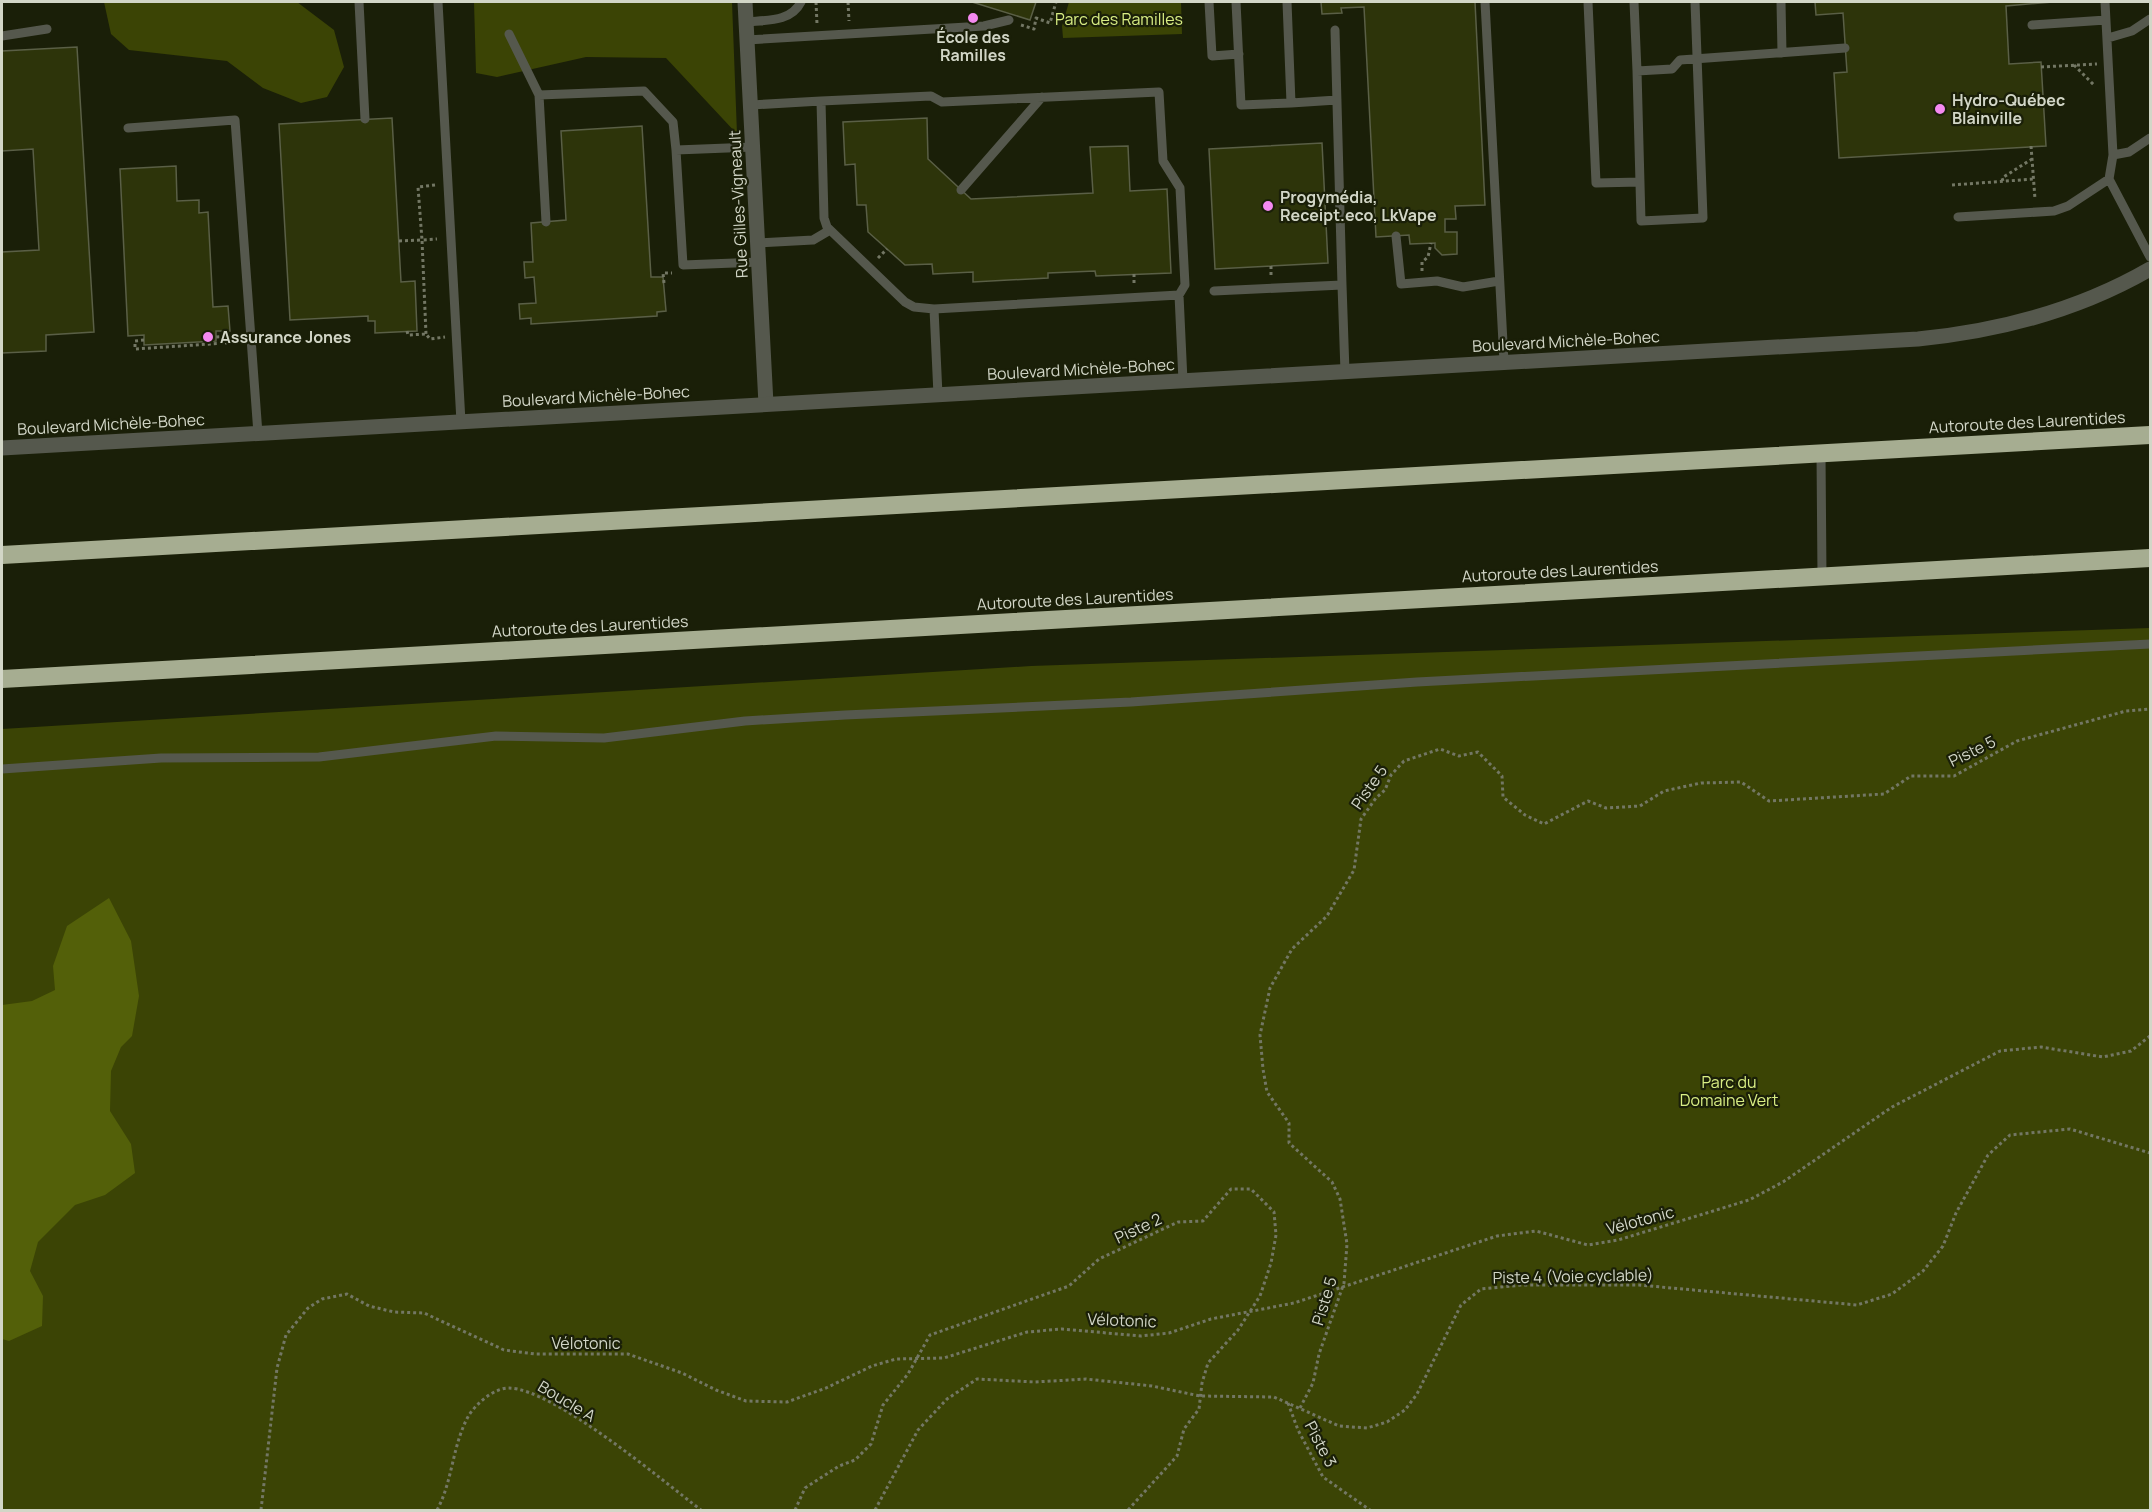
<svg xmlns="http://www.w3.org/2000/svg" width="2152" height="1512" font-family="Manrope,sans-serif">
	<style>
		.green { fill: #3b4405 }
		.water { fill: #536009 }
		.building { fill: #2d340a; stroke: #5a5f46; stroke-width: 1.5 }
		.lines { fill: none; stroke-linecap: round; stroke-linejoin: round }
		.path { stroke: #737764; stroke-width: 3; stroke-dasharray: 3 3; stroke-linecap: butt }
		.service { stroke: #55584d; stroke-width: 9 }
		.minor { stroke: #55584d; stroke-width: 15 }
		.tertiary { stroke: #55584d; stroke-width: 15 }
		.motorway { stroke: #a6ad91; stroke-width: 18 }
		.poi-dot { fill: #f489f0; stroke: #1a1f08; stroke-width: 2 }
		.labels { text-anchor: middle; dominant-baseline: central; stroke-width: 4.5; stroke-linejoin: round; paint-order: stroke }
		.park-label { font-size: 16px; fill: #d9ee84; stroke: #1a1f08 }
		.poi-label { font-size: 16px; font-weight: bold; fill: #d2d6c7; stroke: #1a1f08; text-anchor: start }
		.street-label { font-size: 16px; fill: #d2d6c7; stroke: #1a1f08 }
	</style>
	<rect width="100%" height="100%" fill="#1a1f08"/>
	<path class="green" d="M104,2H297L334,30L344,67L327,97L301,103L263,88L227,61L129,50L111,34Z
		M474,2H732L737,134L666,58L586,57L497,77L476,73Z
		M1069,2H1181L1182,34L1063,38L1062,26Z
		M2150,628V1510H2V729L1031,666Z"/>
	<path class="water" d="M109,898L131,941L139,996L132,1036L121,1047L111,1071L110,1111L131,1144L135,1173L105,1195L75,1205L38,1242L30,1271L43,1296L42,1326L9,1341L2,1339V1005L32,1001L55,990L53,966L67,926Z"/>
	<path class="building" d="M972,2H1036L1030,20Z
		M1321,2H1475L1485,205L1455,206L1456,219H1445V232H1457V254L1442,255L1435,248V243L1410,244L1409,235L1376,237L1364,7L1341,8L1342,13L1322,14Z
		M1815,2H2053L2006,6L2009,64L2041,62L2046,146L1839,158L1834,73L1847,72L1843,13L1816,15Z
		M77,47L94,332L46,335V351L2,353V252L39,250L33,149L2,151V51Z
		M392,118L401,282L415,281L417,331L375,333V321H368V316L290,320L279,124Z
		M927,118L928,159L971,199L1093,193L1090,147L1128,146L1130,191L1167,189L1171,273L1096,276L1095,271L1048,273V278L973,282V272L933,274L932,264L905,265L868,232L866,205H857L855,164L845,165L843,122Z
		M642,126L651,277H663L666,311L657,312V316L531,324V318L520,319L519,304L536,303L534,277L525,278L524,262H533L531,223L566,220L561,131Z
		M1322,143L1328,263L1215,269L1209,149Z
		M176,166L177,201L199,200V213L208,212L213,307L228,306L230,331H216V341L144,345V335L128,336L120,169Z"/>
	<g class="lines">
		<path class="path" d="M816,2L817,24
			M848,2L849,21
			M1021,25L1034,29L1036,18L1050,23L1056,2
			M2074,65L2095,86
			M2041,67L2097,64
			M2031,146L2035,199
			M2003,181L2002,178L2032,159
			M435,185L418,187L422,240L437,239
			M1952,185L2034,179
			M399,241L422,240L426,334
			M878,258L887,249
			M1271,266V276
			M1422,271V262L1428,257L1431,243
			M1134,274V285
			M664,283L663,273H672
			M407,331L408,335L426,334L430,339L445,337
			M144,340L135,341V349L225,343V336L216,337
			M225,343L239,342
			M1288,1403L1298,1430L1323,1477L1370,1510
			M1300,1408L1313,1383L1319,1354L1344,1283L1347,1244L1340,1199L1332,1182L1289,1143V1123L1267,1092L1263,1069L1260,1035L1270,988L1292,949L1327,916L1354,870L1361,819L1376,798L1385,790L1391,775L1404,761L1440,749L1459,756L1478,752L1502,776L1503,797L1525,815L1544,824L1588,801L1606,808L1640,806L1664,791L1701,783L1741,782L1769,801L1884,794L1911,776H1954L2017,741L2126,711L2150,709
			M261,1510L277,1368L286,1335L308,1308L322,1299L347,1294L369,1306L394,1312L424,1313L504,1350L535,1354H628L682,1373L716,1390L746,1401L787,1402L826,1388L872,1366L896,1359L944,1358L1027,1332L1062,1329L1141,1336L1169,1333L1211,1319L1294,1303L1497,1236L1536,1231L1588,1245L1618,1240L1749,1200L1783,1182L1892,1107L2000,1051L2041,1047L2103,1057L2131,1051L2150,1036
			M437,1510C453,1481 452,1445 469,1415C477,1403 494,1388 509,1388C554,1389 663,1481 701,1510
			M795,1510L805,1488L839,1466L855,1460L871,1444L883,1405L908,1374L930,1335L1069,1286L1099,1259L1178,1222L1203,1221L1231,1189H1251L1274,1212L1276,1235L1271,1263L1260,1296L1238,1330L1208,1363L1202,1383L1199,1409L1184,1429L1177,1456L1128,1510
			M875,1510L918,1430L947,1399L977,1379L1035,1382L1086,1379L1152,1386L1200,1396L1274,1397L1339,1426L1367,1428L1387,1422L1405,1410L1417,1394L1461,1305L1481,1289L1522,1285H1639L1857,1305L1892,1294L1923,1271L1943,1246L1956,1213L1988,1155L2010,1135L2070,1129L2150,1153"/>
		<path class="service" d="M359,2L365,119
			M438,2L461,422
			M1209,2L1212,56L1239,54
			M1236,2L1241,105L1291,103
			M1287,2L1291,103L1337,100
			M1485,2L1504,362
			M1588,2L1596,183L1640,182
			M1634,2L1637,71L1672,69L1680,60L1845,48
			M1781,2L1782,53
			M746,22C767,20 791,22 801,2
			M2032,25L2106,20
			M1335,30L1342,285
			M509,34L539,95
			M2,36L47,29
			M2108,38L2132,31L2150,19
			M747,40L984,26L1009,20
			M1637,71L1641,221L1703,218L1695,2
			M821,101L931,96L942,102L1159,92L1163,161L1180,188L1185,285L1179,295
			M751,105L821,101L824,218L827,227L905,302L914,307L934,309
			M128,128L235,120L258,434
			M753,147L676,150L683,265L760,262
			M2113,155L2129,152L2150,138
			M2109,179L2150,257
			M961,190L1042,97
			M1958,217L2054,211L2068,206L2109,179L2113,155L2105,2
			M546,222L539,95L644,91L673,122L676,150
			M1396,236L1401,284L1437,281L1463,287L1499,281
			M759,243L813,240L830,230
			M1214,291L1342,285L1345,372
			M938,395L934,309L1179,295L1183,381
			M1821,454L1822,576
			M2,769L161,758L319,757L496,736L604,738L745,721L845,715L1131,702L1417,682L2150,644"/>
		<path class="minor" d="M745,2L766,404"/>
		<path class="tertiary" d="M2,448L1918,339C2000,331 2079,310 2150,269"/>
		<path class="motorway" d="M2,555L2150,435
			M2,679L2150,558"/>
	</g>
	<g class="poi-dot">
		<circle cx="973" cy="18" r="6"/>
		<circle cx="1940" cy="109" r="6"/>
		<circle cx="1268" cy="206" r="6"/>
		<circle cx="208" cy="337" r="6"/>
	</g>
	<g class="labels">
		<g class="park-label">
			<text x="1119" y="19">Parc des Ramilles</text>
			<text x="1729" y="1082">Parc du<tspan x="1729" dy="18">Domaine Vert</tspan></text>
		</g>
		<g class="poi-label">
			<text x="973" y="37" text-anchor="middle">École des<tspan x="973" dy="18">Ramilles</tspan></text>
			<text x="1952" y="100">Hydro-Québec<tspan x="1952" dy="18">Blainville</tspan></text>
			<text x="1280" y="197">Progymédia,<tspan x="1280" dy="18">Receipt.eco, LkVape</tspan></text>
			<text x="220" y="337">Assurance Jones</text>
		</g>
		<g class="street-label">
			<text transform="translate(738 204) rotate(-93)">Rue Gilles-Vigneault</text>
			<text transform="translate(1566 341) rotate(-3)">Boulevard Michèle-Bohec</text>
			<text transform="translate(1081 369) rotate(-3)">Boulevard Michèle-Bohec</text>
			<text transform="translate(596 396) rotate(-3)">Boulevard Michèle-Bohec</text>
			<text transform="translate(2027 422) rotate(-3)">Autoroute des Laurentides</text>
			<text transform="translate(111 424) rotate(-3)">Boulevard Michèle-Bohec</text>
			<text transform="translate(1560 571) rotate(-3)">Autoroute des Laurentides</text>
			<text transform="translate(1075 599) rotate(-3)">Autoroute des Laurentides</text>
			<text transform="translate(590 626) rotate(-3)">Autoroute des Laurentides</text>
			<text transform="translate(1972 751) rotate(-26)">Piste 5</text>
			<text transform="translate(1369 787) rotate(-55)">Piste 5</text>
			<text transform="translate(1640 1220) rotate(-15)">Vélotonic</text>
			<text transform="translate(1138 1228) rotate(-25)">Piste 2</text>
			<text transform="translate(1573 1276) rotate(-1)">Piste 4 (Voie cyclable)</text>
			<text transform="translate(1324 1301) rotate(-73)">Piste 5</text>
			<text transform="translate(1122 1320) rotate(2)">Vélotonic</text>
			<text x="586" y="1343">Vélotonic</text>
			<text transform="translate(567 1401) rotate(31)">Boucle A</text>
			<text transform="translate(1321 1444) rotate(62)">Piste 3</text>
		</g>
	</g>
	<rect width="2152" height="1512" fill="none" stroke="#d2d6c7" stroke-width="6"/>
</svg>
